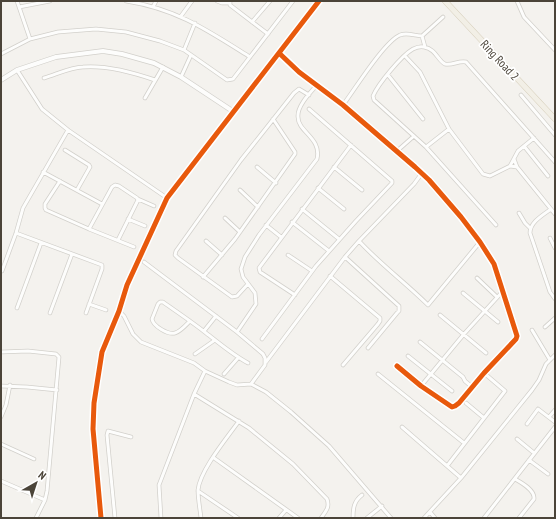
<svg xmlns="http://www.w3.org/2000/svg" width="556" height="519" font-family="'PT Sans Narrow',sans-serif">
	<style>
		.lines { fill: none; stroke-linecap: round; stroke-linejoin: round }
		.minor-casing { stroke: #d2d0cb; stroke-width: 4.5 }
		.tertiary-casing { stroke: #d2d0cb; stroke-width: 5.5 }
		.primary-casing { stroke: #d6cebb; stroke-width: 6 }
		.minor { stroke: #fdfdfc; stroke-width: 3 }
		.tertiary { stroke: #fdfdfc; stroke-width: 4 }
		.primary { stroke: #f2efe6; stroke-width: 5 }
		.cycleway-casing { stroke: #fff; stroke-width: 8 }
		.cycleway { stroke: #e8590c; stroke-width: 5 }
		.labels { text-anchor: middle; dominant-baseline: central; stroke-width: 3.5; stroke-linejoin: round; paint-order: stroke }
		.street-label { font-size: 12px; fill: #4b4439; stroke: #fff }
	</style>
	<rect width="100%" height="100%" fill="#f4f2ee"/>
	<g class="lines">
		<defs>
			<path id="minor" d="M17,1L30,39
				M126,1C177,9 207,30 250,57
				M217,1L222,3H229
				M230,1V5L268,34
				M517,1L524,17L555,50
				M19,7L50,1
				M153,7L156,1
				M181,16L192,1
				M252,22L270,1
				M422,36L425,47
				M184,50L195,23
				M279,53L299,72L343,105L415,167L429,180L461,217L480,242L494,264L517,336L516,339L484,373L459,403L455,406L452,407L421,386L397,366
				M1,54L30,39L58,32L96,29L126,32L160,41L184,50L227,80L233,79L293,1
				M405,56L420,72L449,129L483,174L490,176L510,166L517,167
				M17,70L42,109L68,130L167,198
				M388,75L423,119
				M181,77L191,55
				M44,78C55,75 71,67 83,67C107,65 132,72 155,80
				M521,95L555,135
				M145,98L163,67
				M343,105C355,89 384,42 400,35C408,32 414,36 422,36L443,17
				M524,146L548,176
				M426,147L449,129
				M65,150L89,165L90,167L77,190
				M397,151L414,136
				M514,159L517,167L555,214
				M510,166L518,151L534,138
				M257,167L276,183
				M334,167L362,190
				M43,172L102,204
				M60,181L45,204V208L46,210L89,229L134,247
				M318,188L344,209
				M240,190L258,207
				M138,199L154,206
				M302,209L339,239
				M551,209C543,215 530,222 530,233L550,292L555,299
				M519,213L525,223L530,228
				M225,218L240,232
				M128,219L145,226
				M292,222L329,251
				M266,225L281,237
				M496,225L426,147L374,100L373,96C378,84 402,55 413,49C417,47 420,46 424,47C436,49 438,61 445,64C452,66 459,60 466,62L555,162
				M89,229L112,187L115,185L119,186L137,198L138,200L118,240
				M16,233L102,265V269L86,313
				M550,238L555,248
				M206,241L222,255
				M359,241C380,264 406,283 428,305L480,242
				M288,255L312,271
				M345,257L399,306V311L397,313L368,348
				M144,262L237,332L263,354L265,358V365L251,384
				M2,271L16,233L23,208L68,130
				M330,276L380,318V321L378,324L343,365
				M203,277L235,239L295,154V152L273,119
				M477,278L497,297
				M248,284L237,296L232,297L178,258L175,255L176,251L241,160L294,93L299,89L309,95
				M463,293L498,322
				M295,295L260,272L259,268L351,145
				M89,304L106,310
				M17,308L41,243
				M119,311L124,316L133,334L141,342L194,363L205,371L229,382L237,385L251,384L266,392L291,412L329,446L391,518
				M50,313L72,254
				M440,315L486,353
				M190,321C186,325 180,332 175,333C168,335 153,326 152,319L158,304L160,302H163C177,312 192,322 206,333C219,343 233,355 248,363
				M545,327L555,318
				M532,330L550,360
				M204,331L216,316
				M237,332L256,304L255,293L243,277L241,269L245,257L259,235L317,159C322,138 298,132 298,117C297,106 310,93 317,85
				M262,339L316,266L356,221L392,183V181L309,109
				M420,342L463,377L465,381L472,387
				M1,352L28,351L56,354L59,357L47,491L45,500L36,518
				M195,354L215,340
				M408,356L452,391
				M266,362L345,257L359,241L414,184L422,173
				M224,374L238,358
				M378,374L464,443
				M1,386L27,387L57,390
				M421,386L464,334L503,291
				M194,394L249,428L293,464L327,499C330,507 326,511 321,518
				M466,403L484,418
				M1,417L6,405L10,385
				M549,417L555,410
				M527,424L538,409L555,422
				M402,427L461,478
				M517,439L534,453
				M1,444L34,459
				M214,458L298,518
				M529,460L548,474
				M447,466L505,391L484,373
				M515,479C522,483 535,490 534,499L519,518
				M1,481L45,500
				M198,491L238,518
				M430,512L435,518
				M115,518L107,435L108,431L131,437
				M161,518L159,485L194,394L205,371
				M201,518C200,509 198,499 198,490C200,470 227,438 239,421
				M279,518L286,510
				M353,518C353,508 354,501 362,495
				M367,518L382,506
				M424,518L461,478L532,390L539,380L546,364L555,355
				M484,518L555,427"/>
			<path id="tertiary" d="M1,80L17,70L56,57L103,51L122,54L154,63L181,77L234,112
				M101,518L93,429L94,403L102,352L119,311L127,285L167,198L319,1"/>
			<path id="primary" d="M445,1L555,119"/>
		</defs>
		<use href="#minor" class="minor-casing"/>
		<use href="#tertiary" class="tertiary-casing"/>
		<use href="#primary" class="primary-casing"/>
		<use href="#minor" class="minor"/>
		<use href="#tertiary" class="tertiary"/>
		<use href="#primary" class="primary"/>
		<defs>
			<path id="cycleway" d="M279,53L299,72L343,105L415,167L429,180L461,217L480,242L494,264L517,336L516,339L484,373L459,403L455,406L452,407L421,386L397,366
				M101,518L93,429L94,403L102,352L119,311L127,285L167,198L319,1"/>
		</defs>
		<use href="#cycleway" class="cycleway-casing"/>
		<use href="#cycleway" class="cycleway"/>
	</g>
	<g class="labels">
		<g class="street-label">
			<text transform="translate(500 60) rotate(47)">Ring Road 2</text>
		</g>
	</g>
	<rect width="556" height="519" fill="none" stroke="#4b4439" stroke-width="4"/>
	<g transform="translate(36 483) rotate(39)" stroke="#ffffff" stroke-width="3" paint-order="stroke">
	<path d="M0-3L7 15L0 10L-7 15Z" fill="#4b4439"/>
	<text y="-6" font-size="11" font-weight="bold" text-anchor="middle" fill="#4b4439">N</text>
	</g>
</svg>
